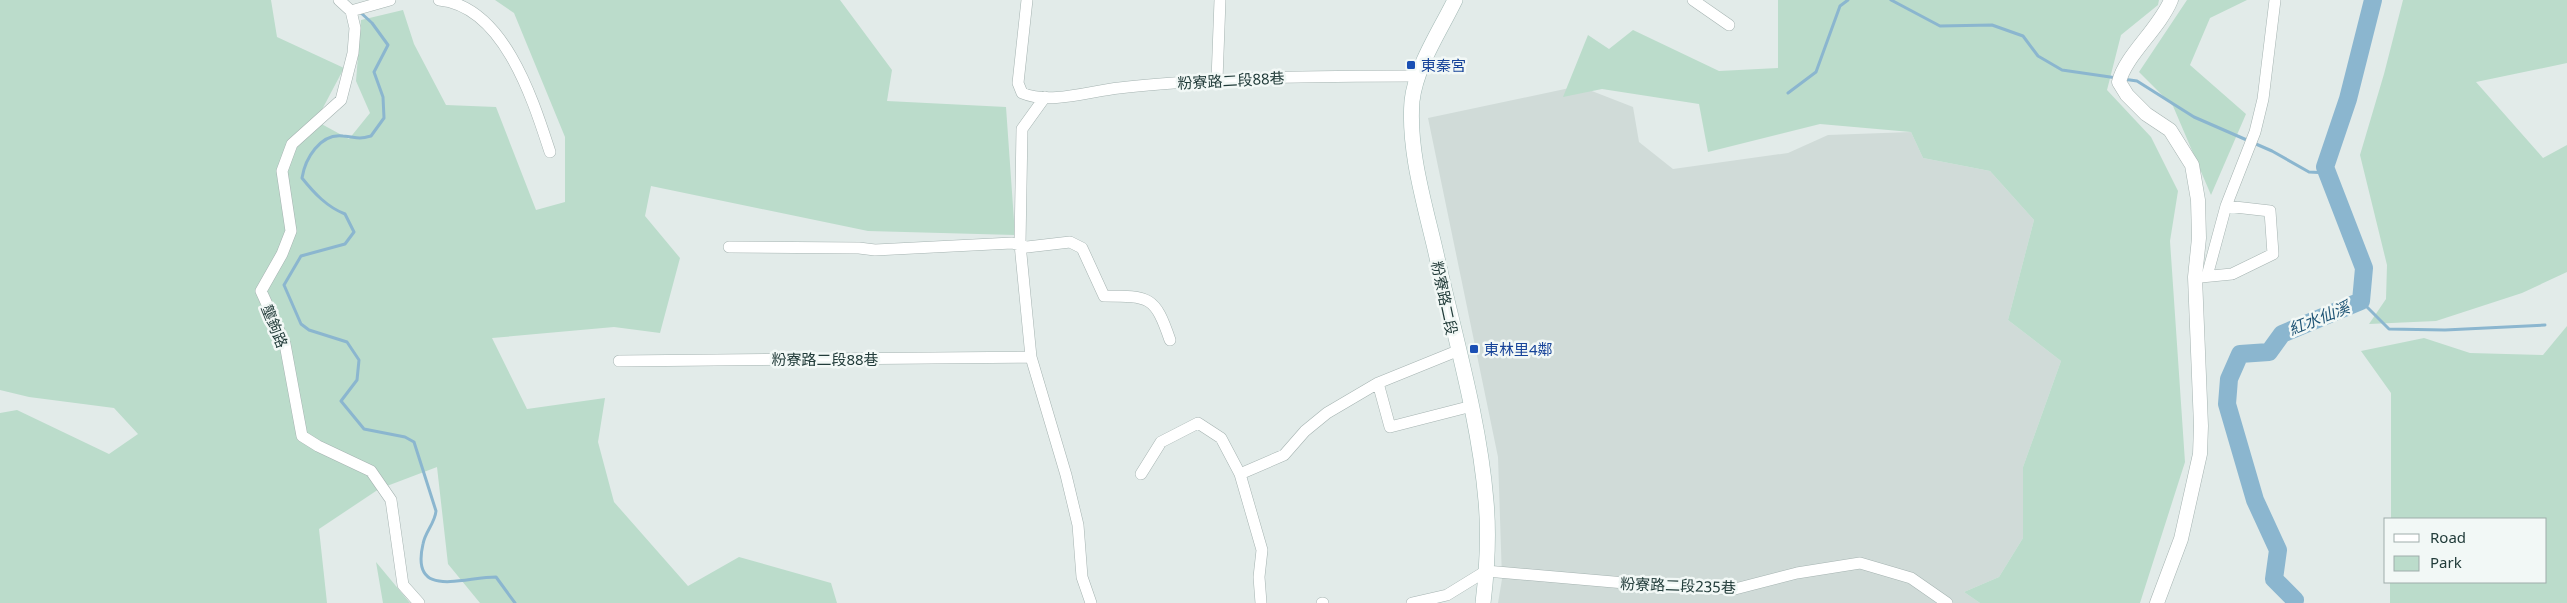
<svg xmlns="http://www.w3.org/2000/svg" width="2567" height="603" font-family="'Noto Sans','Noto Sans TC',sans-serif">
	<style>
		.built { fill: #d0dbd8 }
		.green { fill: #bbdccb }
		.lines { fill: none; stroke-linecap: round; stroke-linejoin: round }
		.stream { stroke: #8bb6cf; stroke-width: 3 }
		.river { stroke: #8bb6cf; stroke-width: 18 }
		.minor-casing { stroke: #a5b3b1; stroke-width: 12 }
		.tertiary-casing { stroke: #a5b3b1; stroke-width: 15 }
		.secondary-casing { stroke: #a0b7b3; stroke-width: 16 }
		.minor { stroke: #fff; stroke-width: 11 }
		.tertiary { stroke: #fff; stroke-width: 14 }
		.secondary { stroke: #fff; stroke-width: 15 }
		.transit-dot { fill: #1a4fb4; stroke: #f2f8f6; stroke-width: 2 }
		.labels { text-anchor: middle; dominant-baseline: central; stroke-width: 5; stroke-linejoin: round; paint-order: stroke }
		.transit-label { font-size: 15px; fill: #164399; stroke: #f2f8f6; text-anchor: start }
		.street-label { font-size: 15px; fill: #223c3a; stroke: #f2f8f6 }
		.water-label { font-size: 16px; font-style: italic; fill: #1f5475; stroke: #f2f8f6 }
	</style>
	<rect width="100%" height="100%" fill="#e2ebe9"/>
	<path class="built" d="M1579,86L1633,107L1639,142L1673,169L1788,153L1828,135L1911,132L1923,158L1990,171L2034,220L2008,320L2061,361L2023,467V538L1999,577L1964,592L1980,603H1498L1502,579L1498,457L1428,118Z"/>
	<path class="green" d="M0,0H271L277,37L344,68L316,121L349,139L370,113L356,81L361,20L403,10L414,44L446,105L496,107L536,210L565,202V137L514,13L495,0H840L892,70L887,101L1006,107L1015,235L868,231L651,186L645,216L680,258L660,333L614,327L492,338L527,409L605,398L598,442L614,502L688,586L739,557L831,583L837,603H480L448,564L437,467L379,489L319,529L327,603H0V413L17,410L109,454L138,434L114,408L29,397L0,390Z
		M1778,0H2159L2158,5L2121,35L2107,90L2151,137L2178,191L2170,241L2185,462L2140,603H1980L1964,592L1999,577L2023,538V467L2061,361L2008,320L2034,220L1990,171L1923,158L1911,132L1820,124L1708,152L1699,104L1602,89L1563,97L1588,35L1609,49L1633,30L1719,71L1778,68Z
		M2187,0H2247L2210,18L2190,65L2246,114L2211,195L2173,106L2139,72Z
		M2403,0H2567V63L2476,82L2543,158L2567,145V272L2522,293L2436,321L2369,324L2386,299L2387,265L2360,155L2384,74Z
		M2567,326V603H2390V582H2546V519H2391V393L2361,351L2424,338L2470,353L2543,355Z
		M376,562L410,603H383Z"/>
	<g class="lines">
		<path class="stream" d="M1891,0L1940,26L1992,25L2023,36L2038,56L2062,70L2117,78
			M360,12L372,23L388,45L374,72L383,97L384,118L371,136C356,140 357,137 343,136C320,133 305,159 302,178C314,193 327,207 345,214L354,232L345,244L301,256L284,285L301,324L309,330L347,342L359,360L357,380L341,401L364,429L405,437L414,442L436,511C435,523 425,532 423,544C410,600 463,577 496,577L515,603
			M2123,79L2137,81L2194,117L2272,151L2309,172L2328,173
			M1788,93L1816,72L1840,6L1848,0
			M2361,301L2389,329L2445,330L2545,325"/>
		<path class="river" d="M2294,603L2295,600L2274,579L2278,550L2255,500L2227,404L2229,379L2240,354L2269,352L2282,334L2361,301L2364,268L2325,167L2348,99L2373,0"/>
		<defs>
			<path id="minor" d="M339,0L351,11L355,28L353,53L341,100L292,144L282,171L291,231L282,254L261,291L285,344L302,436L318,446L371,471L391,500L403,585L419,603
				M439,0C504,6 533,100 550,152
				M1027,0L1018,83L1022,93C1051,105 1090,91 1119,88C1152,84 1185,82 1218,80C1284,76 1351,76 1418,76
				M1693,0L1729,25
				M351,11L390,0
				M1217,80L1220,0
				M1045,97L1022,129L1020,244L1031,357L1066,475L1078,525L1082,577L1091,603
				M729,247L859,248L875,250L1012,243L1027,247L1070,242L1082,248L1104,296C1150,296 1155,296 1170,340
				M2207,276L2226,206L2255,132L2263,99L2275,0
				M2201,277L2232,274L2273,254L2270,211L2226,206
				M619,361L1031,357
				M1378,383L1457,351
				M1141,474L1161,442L1198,423L1221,438L1240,474L1262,550L1259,577L1261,603
				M1240,474L1284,455L1305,431L1327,413L1378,383L1390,427L1472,406
				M1322,603H1323
				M1412,603L1447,595L1486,571L1625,583L1735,589L1797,573L1860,563L1911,578L1947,603"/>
			<path id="tertiary" d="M2157,603L2181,539L2200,454L2201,426L2195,277L2199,238L2198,200L2192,165L2170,130L2146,114L2127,95L2119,82C2125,56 2159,29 2171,0"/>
			<path id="secondary" d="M1455,0C1440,31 1416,66 1412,101C1408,151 1425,205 1436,253C1454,335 1479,417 1486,501C1489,534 1487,570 1483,603"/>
		</defs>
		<use href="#minor" class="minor-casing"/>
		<use href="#tertiary" class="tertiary-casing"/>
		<use href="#secondary" class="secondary-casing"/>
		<use href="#minor" class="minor"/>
		<use href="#tertiary" class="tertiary"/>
		<use href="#secondary" class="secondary"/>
	</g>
	<g class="transit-dot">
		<rect x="1406" y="60" width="10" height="10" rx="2.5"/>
		<rect x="1469" y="344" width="10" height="10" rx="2.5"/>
	</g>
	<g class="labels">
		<g class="transit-label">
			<text x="1421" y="65">東秦宮</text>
			<text x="1484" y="349">東林里4鄰</text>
		</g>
		<g class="street-label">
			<text transform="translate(1231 80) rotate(-3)">粉寮路二段88巷</text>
			<text transform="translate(1445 298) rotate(78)">粉寮路二段</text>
			<text transform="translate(275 326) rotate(68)">壟鉤路</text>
			<text x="825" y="359">粉寮路二段88巷</text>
			<text transform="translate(1678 585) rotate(2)">粉寮路二段235巷</text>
		</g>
		<g class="water-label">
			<text transform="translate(2319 318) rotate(-22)">紅水仙溪</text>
		</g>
	</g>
	<rect x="2384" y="518" width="162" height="65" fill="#f2f8f6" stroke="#9fadab"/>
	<rect x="2394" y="534" width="25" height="8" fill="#ffffff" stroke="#9fadab"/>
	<text x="2430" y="543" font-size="15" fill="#223c3a">Road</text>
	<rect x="2394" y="556" width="25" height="15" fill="#bbdccb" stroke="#9fadab"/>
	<text x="2430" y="568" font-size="15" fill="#223c3a">Park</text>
</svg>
